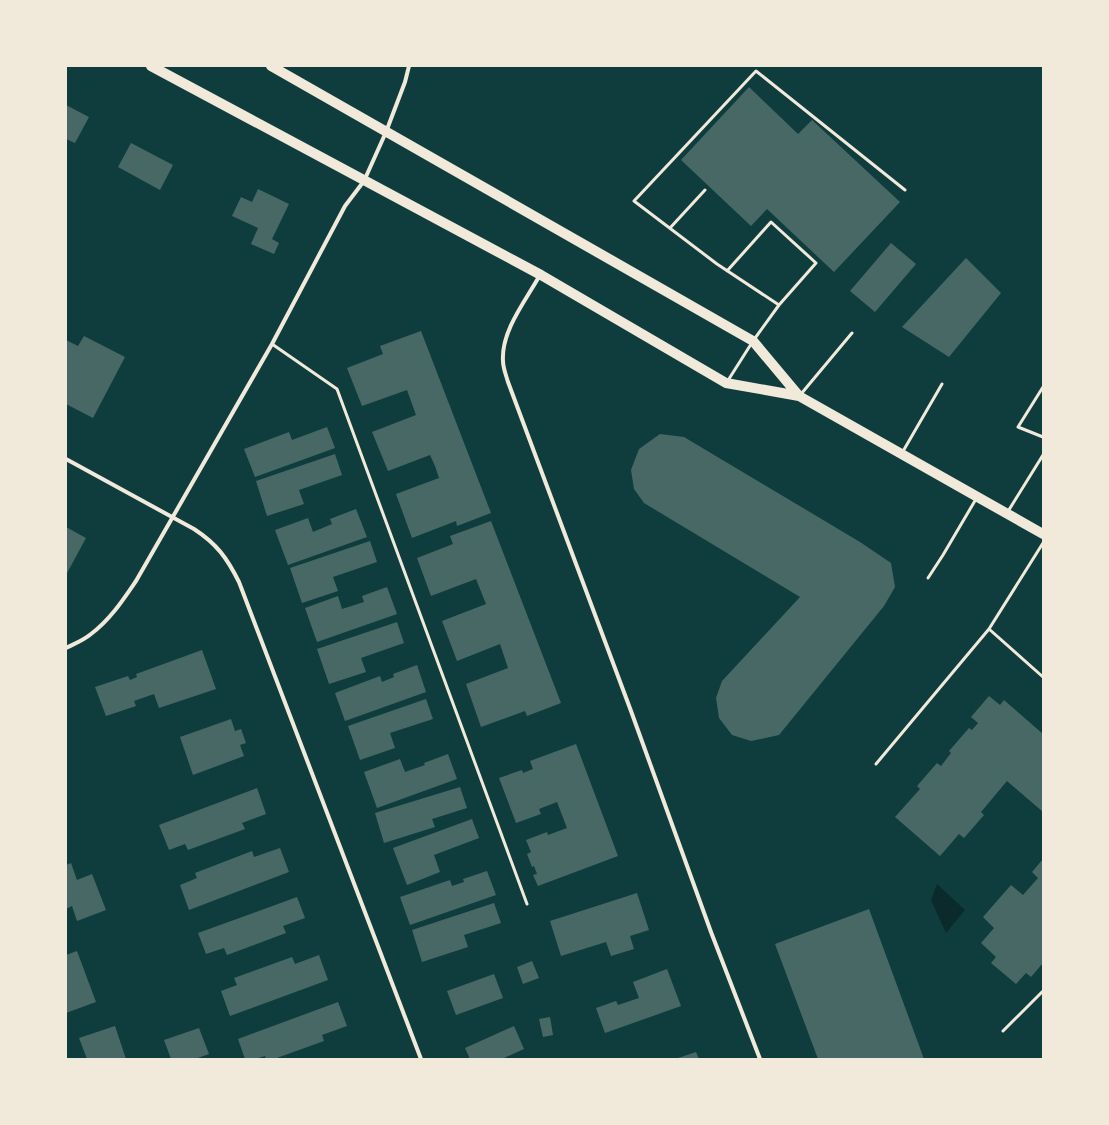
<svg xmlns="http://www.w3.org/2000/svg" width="1109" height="1125" font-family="'Archivo Narrow',sans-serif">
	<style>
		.water { fill: #0a2a2b }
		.building { fill: #486865 }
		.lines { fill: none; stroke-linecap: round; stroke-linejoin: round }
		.service { stroke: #f1e9da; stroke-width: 3 }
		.minor { stroke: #f1e9da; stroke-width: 4 }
		.primary { stroke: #f1e9da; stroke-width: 10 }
	</style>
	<rect width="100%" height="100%" fill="#0f3d3e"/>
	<path class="water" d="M937,884L965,910L946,933L931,900Z"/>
	<path class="building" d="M749,87L798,134L812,120L900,202L834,272L767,209L751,226L681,160Z
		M66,105L89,117L75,143L66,139Z
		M131,143L173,165L160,190L118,167Z
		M258,189L289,204L272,239L279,243L274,254L251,244L258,228L232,216L241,197L252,202Z
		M891,243L916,264L875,312L850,291Z
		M966,258L1001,293L949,357L902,327Z
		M421,331L491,513L457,526L456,521L412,538L396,494L439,478L435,466L430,455L388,471L372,432L416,415L407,390L362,406L347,368L383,354L380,346Z
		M84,336L125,357L93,418L66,404V340L78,346Z
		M327,427L335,448L255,477L244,449L289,432L292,440Z
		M660,434L684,437L860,542L891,563L895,587L884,606L779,735L751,741L732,735L719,718L716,698L722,681L800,597L644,503L634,489L631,470L639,449Z
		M335,454L342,475L299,490L304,504L267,516L256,481Z
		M356,509L367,537L288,565L275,530L308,518L313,532L332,524L330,519Z
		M491,521L561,703L527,716L525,711L481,727L466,684L508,668L500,644L457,661L442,621L486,604L476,579L431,596L417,558L453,544L450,536Z
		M66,527L86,538L66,575Z
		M370,541L377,562L333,577L338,591L302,603L290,568Z
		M387,587L397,614L317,642L305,608L338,596L342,609L364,602L362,596Z
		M397,622L404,643L361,658L366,672L329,684L317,649Z
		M202,650L216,689L159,708L154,694L134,701L136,706L106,716L95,687L128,676L130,680L137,677L136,674Z
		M417,665L426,692L345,721L335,693L380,676L382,682L394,677L393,674Z
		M989,696L1000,705L1004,700L1043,734V812L1007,781L981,812L984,815L964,838L959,834L940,856L895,817L920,789L917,786L937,763L941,766L951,753L949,751L969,728L972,730L978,723L971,717Z
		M426,699L433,719L390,733L395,748L360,760L348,726Z
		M231,719L235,731L241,729L246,743L240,745L244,756L193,775L180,737Z
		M576,744L618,856L538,886L533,875L537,874L534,866L532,867L527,854L531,852L526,840L547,832L548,835L567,828L557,802L539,809L541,814L516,823L499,778L522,770L523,773L533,769L530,761Z
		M448,754L457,779L377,808L364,772L400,759L405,772L425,765L424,763Z
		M460,787L467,808L432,819L435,827L384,843L375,813Z
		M257,788L266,814L242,823L245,829L188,850L185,844L169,850L159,825Z
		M472,819L479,838L434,855L440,872L407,885L393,848Z
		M280,848L289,872L189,910L180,885L197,878L195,873L252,851L254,857Z
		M1043,859V963L1031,977L1026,973L1016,984L991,963L996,957L981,943L994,928L983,917L1011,885L1023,895L1038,878L1032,872Z
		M71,863L77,880L92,874L106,910L77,921L72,906L66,909V865Z
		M487,871L496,895L410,925L400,897L450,880L452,886L464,882L463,879Z
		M637,893L649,930L630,936L634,949L611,956L606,942L561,956L550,921Z
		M297,897L305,918L283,926L286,933L227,955L224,948L206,954L198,933Z
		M494,903L501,923L464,935L468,947L422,962L412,930Z
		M869,909L924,1059H818L775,944Z
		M77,951L96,1002L66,1013V955Z
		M319,955L328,980L230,1016L221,991L237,985L234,978L292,957L295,964Z
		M532,961L539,978L523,984L517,967Z
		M667,969L681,1006L605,1033L596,1008L616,1001L618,1005L639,998L633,982Z
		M494,974L503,998L456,1015L447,991Z
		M338,1002L347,1026L322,1035L324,1041L274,1059H266L265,1056L255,1059H245L238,1039Z
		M550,1017L553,1035L543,1037L539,1019Z
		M115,1026L126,1059H87L79,1038Z
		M514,1026L524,1049L502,1059H470L465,1048Z
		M199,1028L209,1054L195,1059H171L164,1040Z
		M696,1052L699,1059H675Z"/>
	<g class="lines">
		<path class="service" d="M670,228L705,190
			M727,271L771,222L816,263L779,305
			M272,344L337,389L527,904
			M727,382L753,341L779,305L717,264L634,201L756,71L905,190
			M1043,387L1018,427L1043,437
			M801,394L852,333
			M902,453L942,384
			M1007,513L1043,455
			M928,578L943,555L976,499
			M989,629L1043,543
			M876,764L989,629L1043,677
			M1003,1031L1043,991"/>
		<path class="minor" d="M540,275C526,300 501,331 503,361C503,368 506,375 508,382L631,711L711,932L760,1059
			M66,459L194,529C217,544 227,558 239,582L421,1059
			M66,648C74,644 84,640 91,634C110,620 123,600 136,581L272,344L345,206L364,181L386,132L405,82L409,66"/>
		<path class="primary" d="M151,66L541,275L726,383L799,396L1043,534
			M271,66L753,341L799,396"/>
	</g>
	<rect width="1109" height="1125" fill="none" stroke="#f1e9da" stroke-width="134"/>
</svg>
